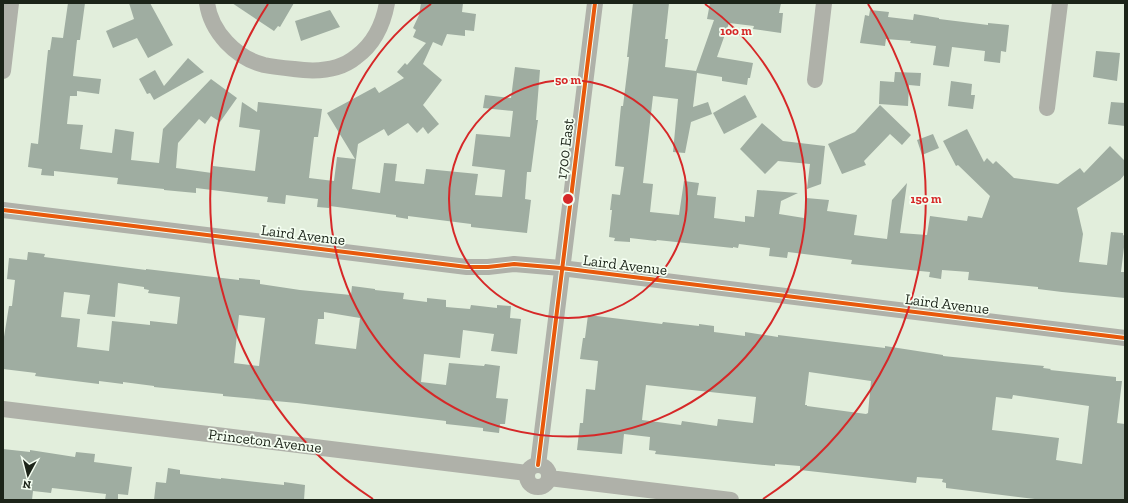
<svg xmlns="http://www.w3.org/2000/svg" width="1128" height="503" font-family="'Zilla Slab',serif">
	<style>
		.building { fill: #9fada1; fill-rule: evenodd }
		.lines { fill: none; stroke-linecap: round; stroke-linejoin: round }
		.minor { stroke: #afb1a9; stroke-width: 16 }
		.cycleway-casing { stroke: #f4fef1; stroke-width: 6 }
		.cycleway { stroke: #e8590c; stroke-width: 4 }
		.ring { fill: none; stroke: #d62828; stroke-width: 2 }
		.labels { text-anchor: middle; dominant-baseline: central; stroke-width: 3.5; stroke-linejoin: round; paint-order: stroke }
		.street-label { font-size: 15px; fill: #1c2419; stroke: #f4fef1 }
		.centre { fill: #d62828; stroke: #f4fef1; stroke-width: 2 }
		.ring-label { font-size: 12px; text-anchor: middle; font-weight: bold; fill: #d62828; stroke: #f4fef1; stroke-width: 3.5; stroke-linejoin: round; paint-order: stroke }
	</style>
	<rect width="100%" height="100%" fill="#e2eedc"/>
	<path class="building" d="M68,3H85L80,40H77L73,76L101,79L99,94L77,91V96H70L67,124L83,125L80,149L112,153L115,129L134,132L131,160L159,163L163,129L211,79L237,98L220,122L211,116L205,124L199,119L178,143L176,168L212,173L213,166L255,171L260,130L239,127L242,102L257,112L258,102L322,109L318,137H314L309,178L334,181L337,157L355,159L327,113L375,87L379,93L404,78L397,72L405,63L407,65L426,43L413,37L416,30L413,28L419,15L421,3H463L462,12L476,14L474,31L465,30V36L447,34L442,46L433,42L423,64L442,80L423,105L439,124L428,134L423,127L417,133L408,123L388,136L384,129L358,144L352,189L380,193L384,163L397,164L395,181L424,184L426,169L478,174L475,195L502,197L505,170L472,166L476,134L510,137L513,111L483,108L485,95L511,98L515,67L540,70L536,120H538L536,134L531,172H527L525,199L531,200L527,233L471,227V224L408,216V219L396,217V215L330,206L329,208L317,207L318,199L286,195L285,204L267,202L268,197L196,188V193L164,190V189L117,184L118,178L54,171V176L41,175L42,169L28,167L31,143L38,144L48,50H50L52,37L63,38Z
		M129,3H150L173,45L148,58L137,38L113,48L106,31L134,19Z
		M232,3H294L280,27L278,26L274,31Z
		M633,3H669L665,39H668L665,67L696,71L714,20L707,19L710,3H781L779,13H783L781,33L753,29L754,26L729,23L717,57L753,63L750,78H748L747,85L722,81V77L697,73L693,107L708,102L712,114L691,122L685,153L673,152L678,99L653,96L643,183L653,184L650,212L679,215L684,181L699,183L697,195L716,197L714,218L745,222V216L754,217L757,190L798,193L781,201L779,214L804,218L806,198L829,200L827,211L857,215L854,235L887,239L892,200L907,183L900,233L927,235L930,216L967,221L968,216L982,218L990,196L958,165L956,166L943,141L967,129L984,162L987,158L993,164L996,161L1014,178L1058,184L1080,168L1084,173L1110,146L1125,161V174L1120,180L1077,208L1083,234L1079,262L1107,265L1111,232L1123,233V235L1125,236V239L1121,272H1125V298L1062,292L1038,289V287L968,280L969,272L942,270L941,279L929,277L930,272L851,264L852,260L788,252L787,258L769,256L770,248L739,244L738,248L733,247V248L657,240L656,241L630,238V242L614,241L615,238L609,237L612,210H610L612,194L620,195L624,167L615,166L621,106H623L629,57H627Z
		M330,10L340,27L301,41L295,21Z
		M870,10L889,12L888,17L913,20L914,14L939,18V19L988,25V23L1009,25L1006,52L1001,51L1000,63L984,61L985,51L952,47L949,67L933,65L936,46L910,43L911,41L886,39L885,46L860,43L865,15L869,16Z
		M1096,51L1120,53L1117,81L1093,77Z
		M188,58L204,72L154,100L150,93L147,94L139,79L155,70L164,86Z
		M895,72L921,73L920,86L909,85L908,106L879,104L880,81L894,82Z
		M951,81L972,84L971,95H975L973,109L948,106Z
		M745,95L757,117L724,134L713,113Z
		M1111,102L1125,103V126L1108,124Z
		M880,105L911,135L902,145L890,134L864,161L866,165L842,174L828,144L855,132Z
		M762,123L783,141L825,146L821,184L807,189L810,164L778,161L765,174L740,149Z
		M933,134L939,148L922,155L917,140Z
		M28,252L45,254L44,257L146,270V269L239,280V278L260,280V284L300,290L351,295L352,286L375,289V290L404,293L403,299L427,302V298L446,300V307L470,309L471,305L497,308V305L511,306L510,318L521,319L517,354L491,351L494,334L463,330L460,358L424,354L421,382L446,385L449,363L484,366L485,364L500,366L496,398L508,399L505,424H500L499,433L483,431V428L446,424V421L297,403L223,396V394L154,387V386L123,382V384L99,381V384L35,376L36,373L3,369V343L9,306H12L15,280L7,279L9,258L27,260ZM118,283L144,287V289L149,290L148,293L180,297L177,324L150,321V325L112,321L109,351L77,347L80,319L61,317L64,292L90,295L87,314L115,317ZM324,312L360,318L356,349L315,344L318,319H324ZM239,315L265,318L259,366L234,363Z
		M588,315L662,324L663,322L699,326V324L714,326V332L745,336V332L778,337V335L885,348V346L943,355V356L1044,366L1043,368L1051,369L1050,370L1116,377V381H1122L1117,423L1125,424V500H1043L946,488V483L942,482L943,479L917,477L916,483L800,470V466L775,464V466L655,454L656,451L649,450L650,437L624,434L622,454L577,450L580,423H583L586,389L595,390L598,361L580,359L583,338H585ZM809,372L871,381L868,413L866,414L807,406V405H805ZM646,385L756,397L753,423L718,419L717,426L682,421L681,425L642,420ZM1013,395L1089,406L1082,464L1056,460L1059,438L992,430L996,397L1012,399Z
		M3,449L30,452V450L75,457L76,452L95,454L94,462L132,467L128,495L118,494V500H105L106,494L52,488L51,493L33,491L32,500H3Z
		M168,468L180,470V474L221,479V478L284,485V482L305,485L304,500H154L156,482L166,483Z"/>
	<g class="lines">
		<path class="minor" d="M207,3C211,32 236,58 264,65C274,67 284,68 294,69C315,72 339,71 356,57C374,44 383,25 387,3
			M3,71L11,3
			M815,80L824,3
			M1047,108L1060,3
			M3,210L467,267H488L514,264L561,268L1125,338
			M3,409L527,473
			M527 476a11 11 0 1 1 22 0a11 11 0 1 1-22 0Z
			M538,465L595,3
			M549,478L731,500"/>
		<defs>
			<path id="cycleway" d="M3,210L467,267H488L514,264L561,268L1125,338
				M538,465L595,3"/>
		</defs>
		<use href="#cycleway" class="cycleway-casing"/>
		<use href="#cycleway" class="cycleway"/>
	</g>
	<g class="ring">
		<circle cx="568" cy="199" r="119"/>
		<path d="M705 4A238 238 0 1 1 431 4"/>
		<path d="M373 499A358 358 0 0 1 268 4M868 4A358 358 0 0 1 763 499"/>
	</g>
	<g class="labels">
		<g class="street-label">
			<text transform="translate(565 149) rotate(-83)">1700 East</text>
			<text transform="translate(303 235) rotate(7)">Laird Avenue</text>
			<text transform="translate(625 265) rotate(7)">Laird Avenue</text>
			<text transform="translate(947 304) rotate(7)">Laird Avenue</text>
			<text transform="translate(265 441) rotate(7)">Princeton Avenue</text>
		</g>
	</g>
	<circle cx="568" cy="199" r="6" class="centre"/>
	<g class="ring-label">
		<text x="736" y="35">100 m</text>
		<text x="568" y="84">50 m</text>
		<text x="926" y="203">150 m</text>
	</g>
	<rect width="1128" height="503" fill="none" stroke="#1c2419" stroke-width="8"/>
	<g transform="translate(28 475) rotate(187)" stroke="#f4fef1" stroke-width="3" paint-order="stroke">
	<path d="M0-3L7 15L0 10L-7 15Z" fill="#1c2419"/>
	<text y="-6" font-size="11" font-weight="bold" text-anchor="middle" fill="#1c2419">N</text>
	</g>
</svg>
